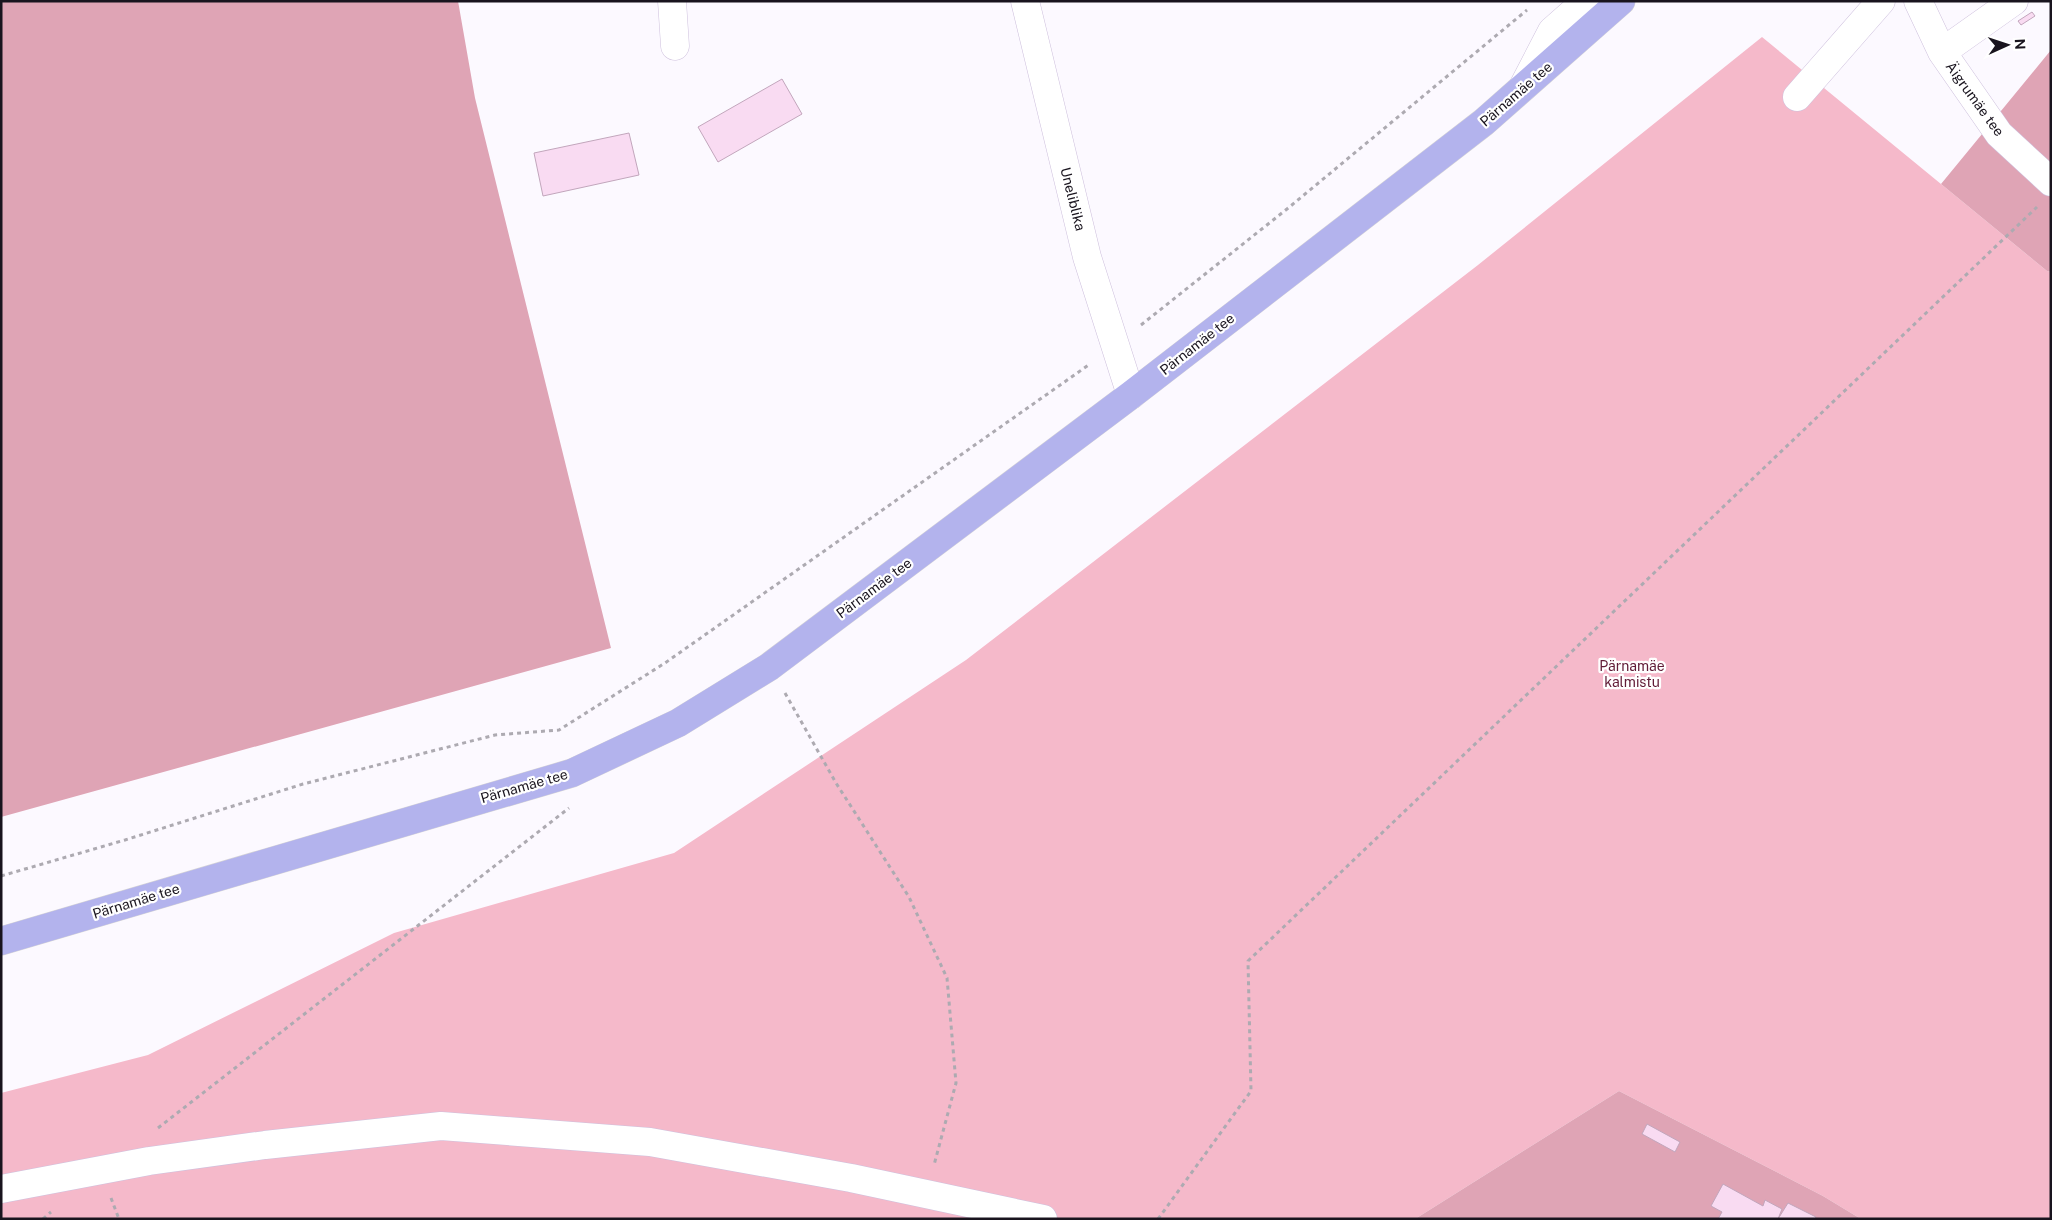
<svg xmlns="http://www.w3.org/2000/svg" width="2052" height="1220" font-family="'Public Sans',sans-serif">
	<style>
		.green { fill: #f5b9ca }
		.forest { fill: #dfa4b5 }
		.building { fill: #f9dbf2; stroke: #c2a6bc }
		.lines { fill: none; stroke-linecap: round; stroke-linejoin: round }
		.minor-casing { stroke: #cec0dd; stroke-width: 29 }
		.major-casing { stroke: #d6d5d6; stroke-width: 29 }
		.path { stroke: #adaab1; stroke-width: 3; stroke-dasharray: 4 4; stroke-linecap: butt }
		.minor { stroke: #fff; stroke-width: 28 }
		.major { stroke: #b3b3ed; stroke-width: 28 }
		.labels { text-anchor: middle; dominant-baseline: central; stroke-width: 4.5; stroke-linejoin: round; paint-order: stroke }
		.street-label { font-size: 14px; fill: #19141e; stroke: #fff }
		.park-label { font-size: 14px; fill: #611c37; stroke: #fff }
	</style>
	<rect width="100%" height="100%" fill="#fcf9ff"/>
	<path class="green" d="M1762,37L2047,271L2051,272V1219H1861L1823,1196L1619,1091L1415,1219H1V1093L148,1055L394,933L674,853L966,660L1478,265Z"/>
	<path class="forest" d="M1,1H458L475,98L611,648L1,817Z
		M2051,50V272L2047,271L1941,184Z
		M1619,1091L1823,1196L1861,1219H1415Z"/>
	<path class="building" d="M2032,12L2035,16L2021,25L2018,21Z
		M782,79L802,114L718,162L698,127Z
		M629,133L639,175L543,196L534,153Z
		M1647,1124L1680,1142L1675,1152L1642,1134Z
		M1723,1184L1763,1206L1765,1200L1782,1209L1778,1219H1718L1722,1212L1711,1206Z
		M1788,1203L1816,1217L1815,1219H1778Z"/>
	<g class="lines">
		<defs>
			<path id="minor" d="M672,1L675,46
				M1025,1L1087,257L1131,395
				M1918,1L1942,52L1999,134L2051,182
				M1942,52L2014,1
				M1523,87L1552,31L1586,1
				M1797,97L1881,1
				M1,1189L149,1161L265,1145L441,1126L650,1142L851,1178L1043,1219"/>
			<path id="major" d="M1,941L572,773L678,723L769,667L1131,395L1484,122L1621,1"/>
		</defs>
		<use href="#minor" class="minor-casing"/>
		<use href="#major" class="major-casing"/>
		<path class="path" d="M1141,325L1287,209L1527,10
			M785,693L836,783L909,897L947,978L956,1083L934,1165
			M1,876L125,840L303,784L495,735L559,730L665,663L1090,364
			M158,1128L569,808
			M111,1198L119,1219
			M43,1219L51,1212
			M1158,1219L1251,1091L1248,961L2037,207"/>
		<use href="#minor" class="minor"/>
		<use href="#major" class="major"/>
	</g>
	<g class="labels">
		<g class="street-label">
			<text transform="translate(1516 94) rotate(-41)">Pärnamäe tee</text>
			<text transform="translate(1975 99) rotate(54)">Äigrumäe tee</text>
			<text transform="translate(1073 199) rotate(76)">Uneliblika</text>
			<text transform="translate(1197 344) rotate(-38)">Pärnamäe tee</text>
			<text transform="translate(874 588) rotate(-37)">Pärnamäe tee</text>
			<text transform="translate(524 786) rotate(-16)">Pärnamäe tee</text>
			<text transform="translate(136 901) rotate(-17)">Pärnamäe tee</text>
		</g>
		<g class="park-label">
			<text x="1632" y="666">Pärnamäe<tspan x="1632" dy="16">kalmistu</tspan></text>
		</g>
	</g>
	<rect width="2052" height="1220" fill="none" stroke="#19141e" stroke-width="5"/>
	<g transform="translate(2007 45) rotate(87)" stroke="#ffffff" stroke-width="4" paint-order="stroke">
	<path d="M0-4L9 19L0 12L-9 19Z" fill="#19141e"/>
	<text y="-8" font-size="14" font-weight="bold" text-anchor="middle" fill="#19141e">N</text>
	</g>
</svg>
